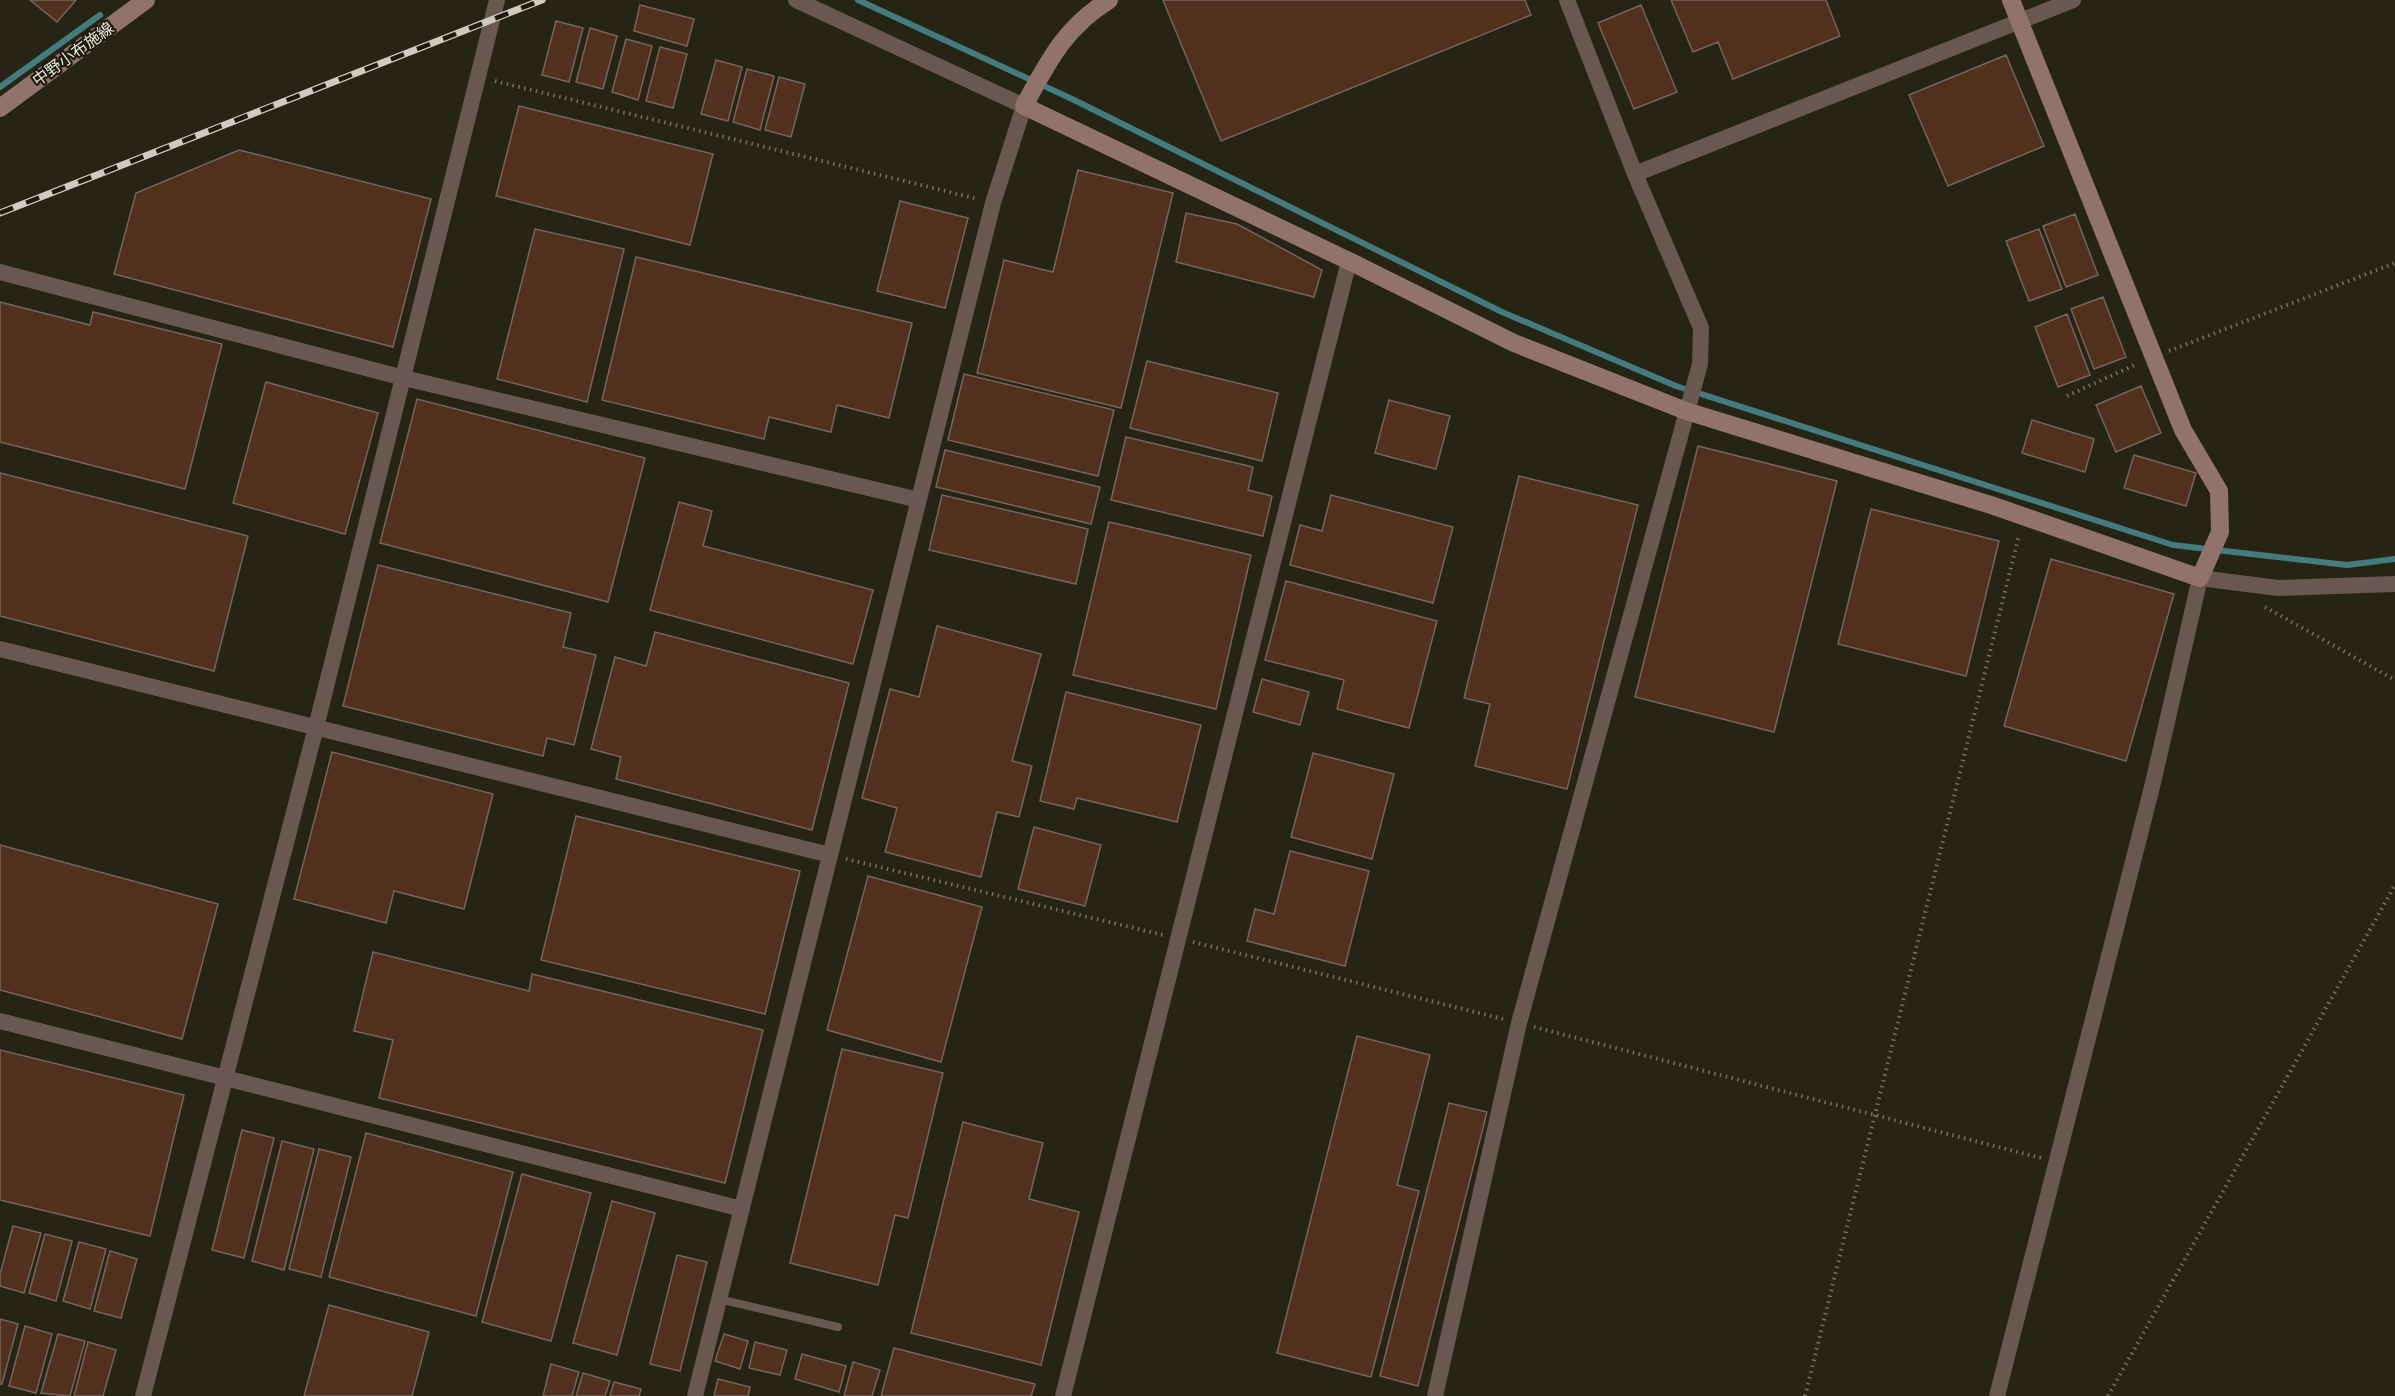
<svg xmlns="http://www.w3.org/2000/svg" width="2395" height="1396" font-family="Arial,'Noto Sans JP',sans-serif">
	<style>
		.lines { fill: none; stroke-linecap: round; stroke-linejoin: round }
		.stream { stroke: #447b7e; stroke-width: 6 }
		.building { fill: #52301e; stroke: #75645c; stroke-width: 1.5 }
		.path { stroke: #737165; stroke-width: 4; stroke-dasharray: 1.5 4.5; stroke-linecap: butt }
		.lane { stroke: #695751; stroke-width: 8 }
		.street { stroke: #695751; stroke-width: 16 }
		.secondary { stroke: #91736b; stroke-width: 18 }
		.rail-casing { stroke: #ceccc2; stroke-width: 7 }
		.rail { stroke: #1d1a0c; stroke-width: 4.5; stroke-dasharray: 14; stroke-linecap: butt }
		.labels { text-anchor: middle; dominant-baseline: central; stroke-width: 4.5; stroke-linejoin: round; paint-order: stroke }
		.street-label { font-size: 16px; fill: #e8e6dd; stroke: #1d1a0c }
	</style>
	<rect width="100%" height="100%" fill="#262415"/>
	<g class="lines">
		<path class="stream" d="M858,0L1070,98L1502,312L1676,386L2173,545L2347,565L2395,559
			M0,87L100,15"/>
	</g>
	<path class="building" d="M30,0H76L57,22Z
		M1163,0H1525L1531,15L1221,141Z
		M1671,0H1826L1840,36L1733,79L1718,42L1693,52Z
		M640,5L694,19L687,46L634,31Z
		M1641,5L1677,92L1634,109L1598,23Z
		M556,21L583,28L569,82L542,75Z
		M590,28L617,36L603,89L576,82Z
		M626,39L652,46L638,100L612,92Z
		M660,47L687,54L673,108L646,101Z
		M2006,55L2044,146L1948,186L1909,95Z
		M716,60L742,67L728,121L701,114Z
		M747,69L774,76L760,130L733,122Z
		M779,77L805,84L791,137L765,130Z
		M519,106L713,154L690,245L496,196Z
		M239,150L431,199L393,347L114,274L136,193Z
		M1078,170L1173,193L1121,408L977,373L1004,260L1053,272Z
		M900,201L968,218L945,308L877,291Z
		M1186,213L1237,224L1322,270L1314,297L1176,262Z
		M2075,214L2098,275L2066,287L2043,226Z
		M535,229L624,249L587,402L497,379Z
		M2039,229L2062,289L2029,301L2006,241Z
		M636,257L912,323L889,418L837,405L831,432L769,417L764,439L602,400Z
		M2103,297L2126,357L2094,369L2071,309Z
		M0,302L90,325L93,312L222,344L185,489L0,442Z
		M2067,314L2090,375L2058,387L2035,327Z
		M1147,361L1278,393L1262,461L1130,428Z
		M964,374L1114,410L1098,476L948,440Z
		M266,382L378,413L345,534L233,503Z
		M2141,386L2161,433L2116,452L2096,405Z
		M417,399L645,458L608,602L380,543Z
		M1389,400L1450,416L1436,469L1375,453Z
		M2032,420L2094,439L2085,472L2022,453Z
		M1126,437L1253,467L1248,490L1272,496L1263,536L1111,500Z
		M1698,446L1837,481L1774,732L1635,697Z
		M945,450L1100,487L1091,524L936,487Z
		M2134,455L2196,473L2186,506L2124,488Z
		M0,473L248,536L214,671L0,616Z
		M1519,476L1638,505L1567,789L1475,766L1490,704L1464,698Z
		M942,495L1088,529L1076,584L929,550Z
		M1331,495L1453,527L1433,603L1290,565L1300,525L1322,531Z
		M679,502L712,511L703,546L873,590L853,664L650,610Z
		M1871,509L1999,541L1966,676L1838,644Z
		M1109,522L1251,555L1216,709L1073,675Z
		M2051,559L2174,594L2126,761L2004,726Z
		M378,565L571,613L563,647L596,655L574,745L547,738L543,756L343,706Z
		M1286,581L1437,621L1409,728L1337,709L1344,680L1265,660Z
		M937,626L1041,654L1012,761L1032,766L1019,817L997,812L981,877L885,852L897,808L862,798L890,689L919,697Z
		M655,632L849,683L812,830L616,779L621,757L591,749L615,657L646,666Z
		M1262,679L1309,692L1300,725L1253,712Z
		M1066,692L1201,725L1177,822L1077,798L1074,809L1040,801Z
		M332,752L493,794L464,909L394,891L386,923L294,899Z
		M1313,753L1394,774L1372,859L1291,837Z
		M576,816L800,871L765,1014L541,960Z
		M1034,827L1101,845L1085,906L1018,889Z
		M0,845L218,904L182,1039L0,990Z
		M1290,851L1369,871L1345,966L1247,941L1255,909L1274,914Z
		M868,876L982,907L941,1062L827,1030Z
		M373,952L529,991L532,974L763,1030L725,1183L379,1098L393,1040L354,1031Z
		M1357,1036L1430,1055L1397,1185L1419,1191L1371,1377L1277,1353Z
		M842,1049L943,1073L908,1218L895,1215L878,1285L790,1263Z
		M0,1050L184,1095L150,1236L0,1200Z
		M1449,1103L1487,1112L1418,1386L1380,1376Z
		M963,1122L1043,1143L1029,1199L1079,1212L1041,1365L911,1333Z
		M242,1130L274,1138L244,1258L212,1250Z
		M366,1133L513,1172L476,1316L329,1277Z
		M282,1141L314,1149L284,1270L252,1261Z
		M319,1149L351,1157L321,1277L289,1269Z
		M522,1174L591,1193L551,1341L482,1322Z
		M612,1201L655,1213L617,1355L573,1343Z
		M13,1226L41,1233L24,1293L0,1286V1274Z
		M45,1234L72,1241L56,1301L29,1293Z
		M79,1242L106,1249L90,1309L63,1301Z
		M110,1251L137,1259L121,1318L94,1311Z
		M677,1255L707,1262L680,1371L650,1364Z
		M329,1305L429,1332L412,1396H304Z
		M0,1319L18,1324L2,1384H0Z
		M25,1326L52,1334L36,1393L9,1386Z
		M58,1334L85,1341L70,1396L41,1393Z
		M724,1334L748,1341L740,1369L715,1361Z
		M88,1342L116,1350L103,1396H74Z
		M755,1342L787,1350L780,1375L749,1368Z
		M894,1348L1035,1384L1031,1396H881Z
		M802,1354L846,1366L839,1392L795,1379Z
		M853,1362L880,1370L872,1396H844Z
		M551,1364L579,1372L572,1396H543Z
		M583,1373L610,1381L605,1396H576Z
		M718,1379L750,1387L748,1396H714Z
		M614,1382L641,1389L639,1396H610Z"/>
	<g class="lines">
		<path class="path" d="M495,81L978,199
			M2169,351L2395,263
			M2067,396L2137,364
			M2265,607L2395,680
			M846,859L1163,935
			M1193,942L1503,1019
			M1534,1027L2041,1158
			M1805,1396L2019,535
			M2108,1396L2395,885"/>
		<path class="lane" d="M719,1299L838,1327"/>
		<path class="street" d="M1635,174L2073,0
			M0,272L404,378L919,500
			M0,649L830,855
			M0,1021L742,1209
			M143,1396L316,727L497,0
			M695,1396L993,203L1024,106L796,0
			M1063,1396L1349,261
			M1435,1396L1519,1023L1700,364L1701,328L1635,174L1567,0
			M1997,1396L2153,783L2200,578L2278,588L2395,584"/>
		<path class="secondary" d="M1109,0C1064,28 1048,62 1024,106L1349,261L1514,343L1686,411L1991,505L2200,578L2220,532L2219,491L2183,430L2011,0
			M0,108L146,0"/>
		<defs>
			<path id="rail" d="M0,213L542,0"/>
		</defs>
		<use href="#rail" class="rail-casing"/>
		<use href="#rail" class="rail"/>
	</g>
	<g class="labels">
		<g class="street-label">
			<text transform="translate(73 54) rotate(-36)">中野小布施線</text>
		</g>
	</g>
</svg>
